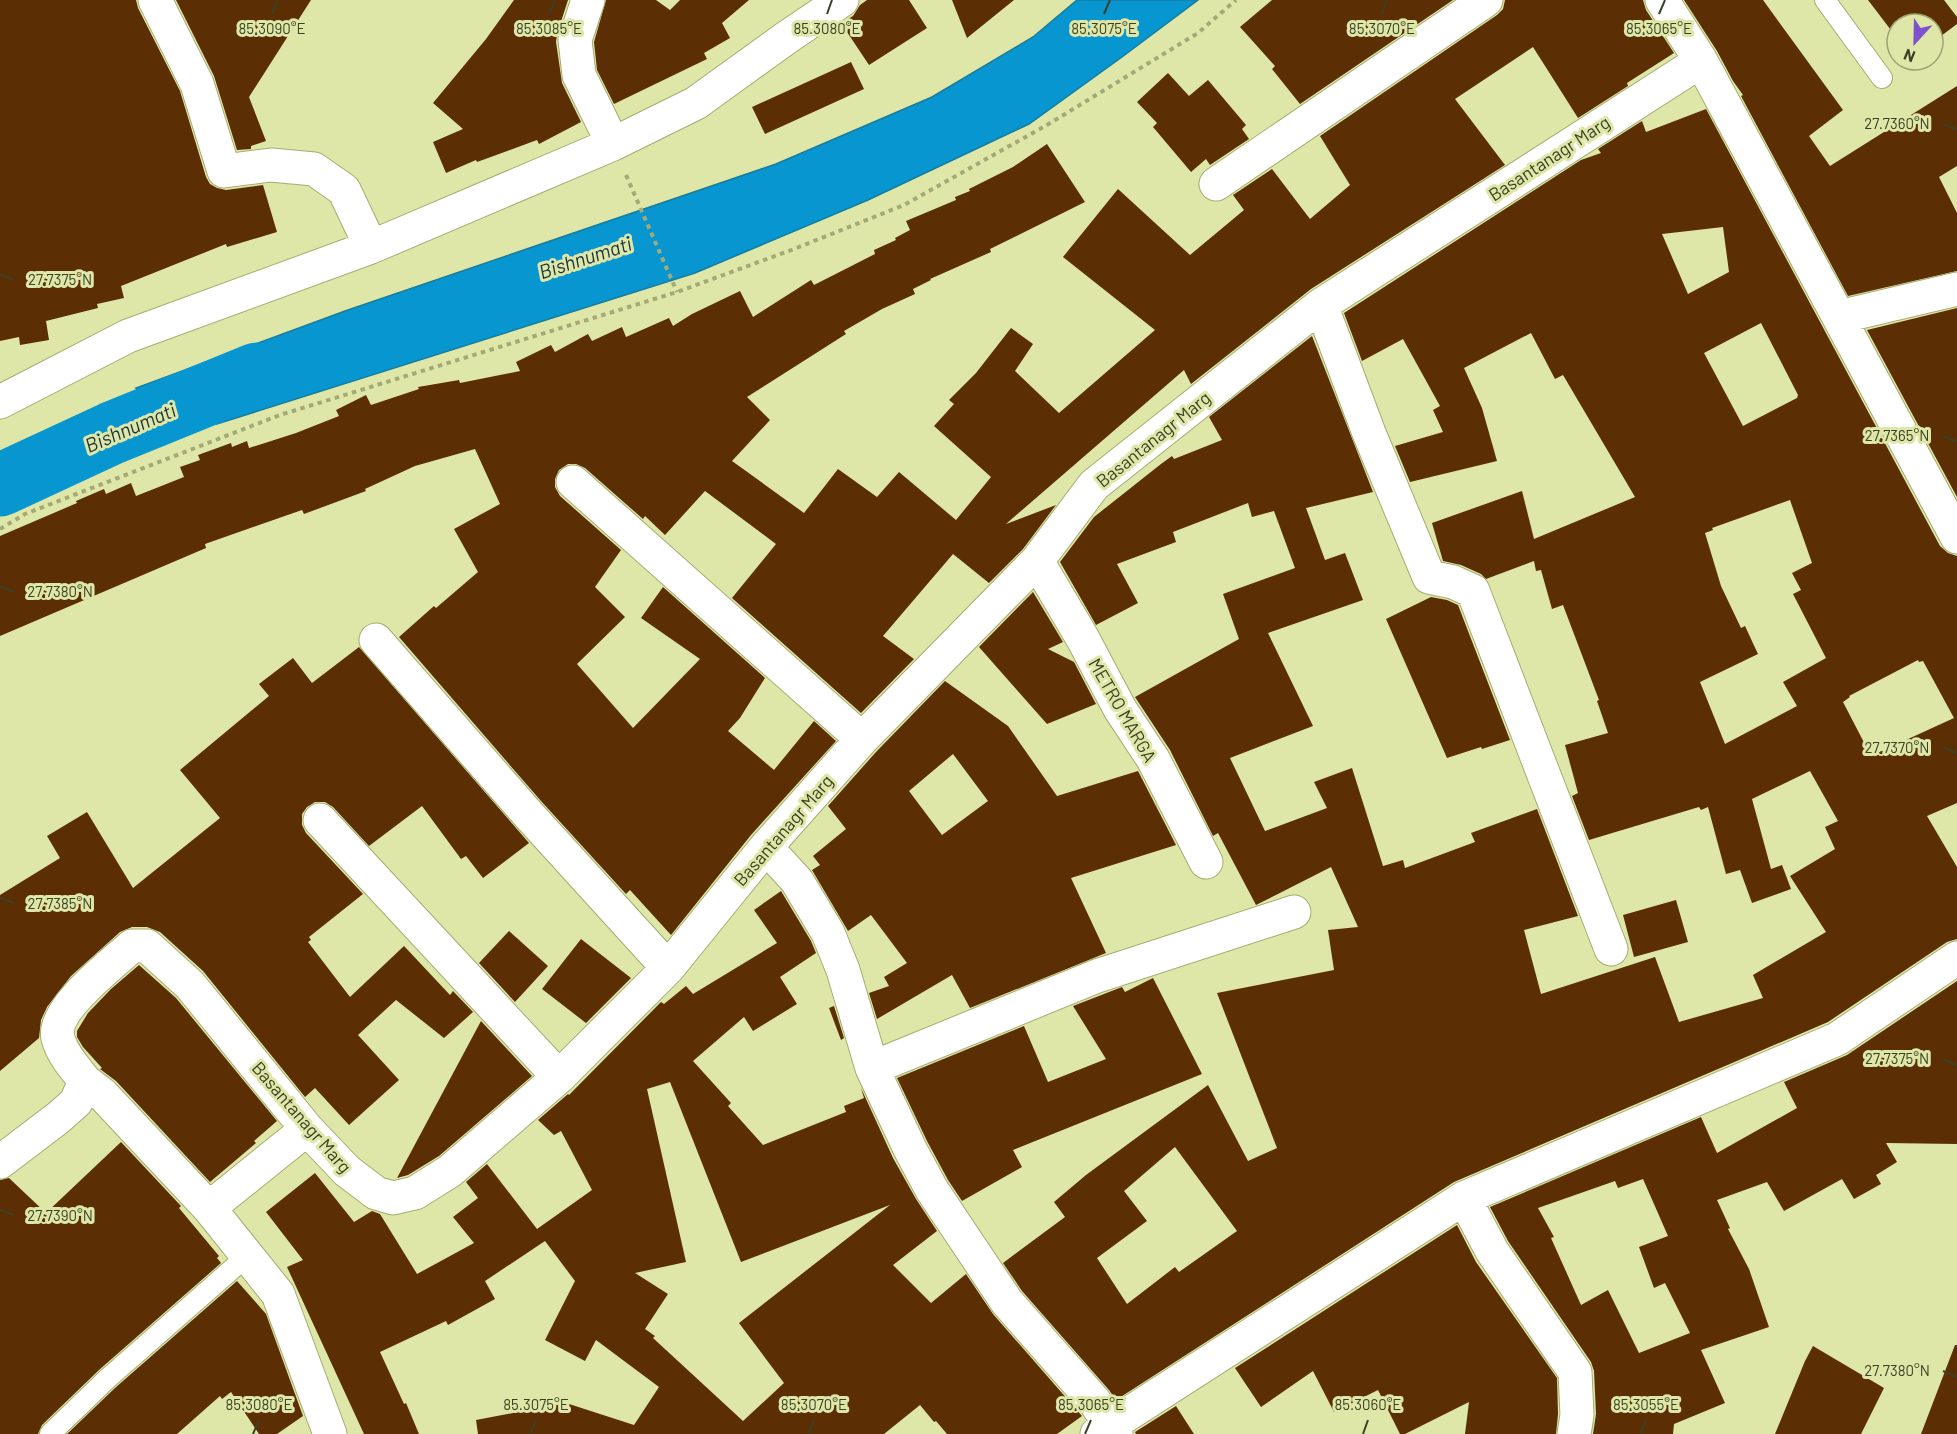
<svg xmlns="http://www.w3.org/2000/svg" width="1957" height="1434" font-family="Barlow,sans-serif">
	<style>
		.water { fill: #0896d0; stroke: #187c9d; stroke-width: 1.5 }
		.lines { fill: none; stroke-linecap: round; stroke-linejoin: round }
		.river { stroke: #0896d0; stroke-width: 63 }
		.building { fill: #5c2e04; fill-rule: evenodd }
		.service-casing { stroke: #a4ad6f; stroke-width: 22 }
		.minor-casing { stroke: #a4ad6f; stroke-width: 35 }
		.path { stroke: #a3aa78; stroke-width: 4; stroke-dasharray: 4.5 4.5; stroke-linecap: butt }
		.service { stroke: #fff; stroke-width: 20 }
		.minor { stroke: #fff; stroke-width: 33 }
		.ticks { fill: none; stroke: #3c4026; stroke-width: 2 }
		.labels { text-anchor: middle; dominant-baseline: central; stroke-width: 6; stroke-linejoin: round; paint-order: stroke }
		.street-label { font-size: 18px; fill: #3c4026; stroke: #dee7a7 }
		.water-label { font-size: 20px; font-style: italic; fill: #193240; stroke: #dee7a7 }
		.ticks-label { font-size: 15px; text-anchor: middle; fill: #3c4026; stroke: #dee7a7; stroke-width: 6; stroke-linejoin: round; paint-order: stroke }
	</style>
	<rect width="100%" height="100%" fill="#dee7a7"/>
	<path class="water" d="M1077,0H1198L1122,57L1029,124L868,200L695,273L217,424L136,388L345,311L776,164L932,97L1033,37Z"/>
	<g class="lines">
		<path class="river" d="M0,485L112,433L257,374"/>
	</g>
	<path class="building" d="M0,0H136L138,8L180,91L206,177L210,184L217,188L226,190L263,185L277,232L227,247L226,244L121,286L124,298L97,304L98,308L46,321L49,340L20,345L19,337L0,341Z
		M176,0H311L249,97L266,141L251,146V149L237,150L214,76Z
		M514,0H568L557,34L556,42L562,83L581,122L539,144L537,140L477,162L476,160L446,173L433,142L463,129L433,103L486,39Z
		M606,0H656L670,10L680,0H749L722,23L730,38L704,53L707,59L614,104L597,70L594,42Z
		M867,0H909L927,28L869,65L841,23L853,16L860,5Z
		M952,0H1014L967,38Z
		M1272,0H1453L1300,104L1272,69L1275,66L1240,27Z
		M1505,0H1643L1646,10L1674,53L1627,83L1628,86L1578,118L1533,47L1455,99L1505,165L1311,289L1191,384L1184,370L1006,524L1056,505L1023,549L989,583L953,554L883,636L914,659L861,713L732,598L776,544L705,491L665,535L645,516L643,519L585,468L576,464H568L559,470L555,479V487L560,496L621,550L595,587L625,617L577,664L633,728L700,659L641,618L663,587L765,678L740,718L728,731L774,770L814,721L836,741L751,835L671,935L630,890L626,894L541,801L399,637L434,606L436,608L478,572L454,529L500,504L475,449L415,466L365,489L366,491L304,514L302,510L205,544L206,548L0,636V536L77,503L76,501L104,489L106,494L131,483L136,496L184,477L180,467L200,460L198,455L231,443L232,447L247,441L249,448L296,433L339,416L336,410L366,395L371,405L419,389L418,387L459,380L460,383L520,371L516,362L551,345L555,352L588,334L592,341L622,327L626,337L669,318L673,326L692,314L740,291L753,317L811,280L814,285L875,254L874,250L896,240L895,238L910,230L906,221L956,200L955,197L970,191L969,189L1013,167L1047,144L1085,202L990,249L991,252L930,279L931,280L913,289L915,294L882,309L844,331L846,334L747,397L770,420L732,461L804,513L838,469L877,497L899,472L956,520L991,477L934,426L954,404L949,400L976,373L1011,328L1033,344L1015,371L1059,413L1155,330L1063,257L1118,189L1190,255L1244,210L1233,195L1272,169L1310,219L1350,185L1320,136L1497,15L1503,9Z
		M1684,0H1763L1843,110L1809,136L1830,166L1957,86V166L1939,177L1957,213V271L1848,296L1741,96L1743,95L1733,81L1717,51Z
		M1868,0H1944L1957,17V24L1933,42V24H1897V38Z
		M851,62L864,89L765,134L752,107Z
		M1168,73L1189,96L1208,80L1246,125L1242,129L1249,139L1210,165L1206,159L1191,172L1153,127L1157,123L1137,102Z
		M1706,109L1940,546L1948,553L1957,556V803L1927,816L1957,867V939L1947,942L1828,1022L1454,1182L1116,1400L1109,1390L1022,1291L1003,1263L1065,1217L1054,1202L1086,1175L1208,1085L1248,1161L1277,1148L1217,993L1334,970L1328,930L1358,927L1331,867L1256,905L1218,833L1213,836L1170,750L1135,697L1239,639L1223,594L1295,568L1274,511L1252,517L1248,503L1173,532L1176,542L1117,564L1138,603L1096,625L1060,562L1094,517L1161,464L1172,456L1174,459L1222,440L1209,417L1312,336L1373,492L1306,508L1325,560L1345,553L1363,600L1268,633L1313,726L1230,758L1265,831L1327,808L1314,782L1352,768L1383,866L1403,860L1405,868L1475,842L1471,833L1537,809L1578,916L1524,930L1541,994L1655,957L1679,1022L1763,998L1753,975L1826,932L1790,876L1835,849L1825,827L1838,821L1810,771L1752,799L1771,869L1782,865L1791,889L1752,903L1740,870L1726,874L1708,807L1701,810L1699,807L1589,840L1572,796L1578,793L1565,745L1608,733L1597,701L1599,700L1563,605L1552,609L1541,570L1536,571L1534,561L1486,579L1481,574L1461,565L1443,561L1432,523L1522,491L1534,539L1635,497L1563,375L1555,379L1531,333L1464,368L1482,408L1497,461L1410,482L1395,446L1443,432L1433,410L1440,406L1403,339L1362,361L1344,313L1581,160L1601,153L1598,149L1642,121L1646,132ZM1723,227L1729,272L1688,294L1662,234ZM1761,323L1798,395L1797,398L1743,426L1704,353ZM1790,500L1812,563L1792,573L1801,590L1793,594L1826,658L1783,682L1797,706L1725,744L1700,682L1758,654L1745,626L1741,628L1721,586L1705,533L1713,530L1712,528ZM1918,660L1919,662L1923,661L1954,718L1871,756L1843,702L1850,697L1849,696ZM1175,1147L1237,1231L1179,1272L1175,1267L1127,1304L1097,1258L1147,1221L1124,1191Z
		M1957,308V497L1867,330Z
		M1033,592L1063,642L1048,649L1074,662L1096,704L1047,724L979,647Z
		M1431,597L1447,600L1458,605L1510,740L1482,749L1481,747L1447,758L1386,619Z
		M359,647L529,843L483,878L466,856L461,859L422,806L369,846L333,807L325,802H315L307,807L302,814V825L306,833L363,894L309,937L311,940L308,942L350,997L404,946L450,995L453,991L473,1012L444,1038L396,1000L358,1035L399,1080L349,1125L315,1088L305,1097L203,971L160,932L147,927H132L120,932L71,976L47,1007L41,1020L39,1038L0,1071V895L60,858L47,836L87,812L133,888L220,818L180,770L269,696L259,684L293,658L312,683Z
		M945,681L1008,726L1057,796L1138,771L1176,845L1071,878L1106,953L970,1008L952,975L877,1019L869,993L889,986L884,977L907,963L871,915L848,931L812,870L820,865L813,856L846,829L828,806L876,752ZM953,754L988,801L942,835L909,791Z
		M781,891L811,941L816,953L780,977L797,1004L753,1031L744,1017L693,1061L731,1103L728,1106L763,1145L846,1112L844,1106L864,1098L861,1088L893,1158L916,1199L937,1231L893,1265L931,1303L966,1274L993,1314L1082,1416L1057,1434H947L936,1421L934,1422L920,1405L884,1434H478L476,1420L566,1403L634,1425L659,1387L596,1340L585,1361L545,1340L575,1281L545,1241L485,1281L495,1299L448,1325L446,1321L380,1352L404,1404L406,1403L419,1434H364L287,1267L303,1260L266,1212L315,1173L354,1222L372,1211L380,1214L417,1274L474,1243L453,1217L478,1198L466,1182L487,1164L537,1229L592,1190L561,1131L554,1135L538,1120L568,1094L569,1095L661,1002L664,1004L686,986L693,994L777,943L754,910ZM670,1082L741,1262L890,1205L739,1323L784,1383L743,1421L653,1338L655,1336L645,1329L668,1294L635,1273L686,1262L647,1089Z
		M1676,900L1688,942L1634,957L1623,915Z
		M509,931L548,966L515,1002L479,963Z
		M581,939L631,978L586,1023L542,989Z
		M139,965L176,998L277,1121L254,1141L256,1143L210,1182L116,1081L100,1069L102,1068L83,1047L77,1037V1031L88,1013L111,989Z
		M1153,978L1202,1074L1013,1150L1022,1167L962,1201L948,1180L927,1141L897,1078L1024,1026L1048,1082L1106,1059L1073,1006L1122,987L1125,992Z
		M1957,981V1144L1886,1143L1897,1162L1876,1175L1881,1184L1854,1199L1842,1179L1784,1211L1767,1182L1717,1200L1730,1228L1728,1229L1749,1269L1769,1327L1701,1350L1725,1403L1674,1424L1673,1434H1593L1596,1414L1594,1371L1591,1362L1508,1241L1490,1207L1701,1117L1717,1153L1797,1108L1784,1082L1847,1055ZM1643,1179L1668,1236L1639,1247L1654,1288L1665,1283L1690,1333L1639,1353L1608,1290L1581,1305L1551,1238L1554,1237L1538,1208L1615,1181L1618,1188Z
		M834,1006L844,1038L841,1040L829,1008Z
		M481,1021L532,1076L439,1156L408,1175L397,1178Z
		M121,1142L181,1206L179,1208L219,1256L217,1258L221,1263L99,1370L42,1425L38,1434H0V1180L9,1178L46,1213Z
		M1457,1225L1476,1262L1557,1378L1558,1414L1556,1434H1465L1469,1402L1405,1434H1400L1378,1390L1334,1412L1313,1371L1261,1407L1235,1368Z
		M237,1281L266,1314L303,1416L277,1434H259L231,1392L222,1399L220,1396L177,1434H67L115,1388Z
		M1955,1345H1957V1434H1921Z
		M1813,1346L1884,1388L1861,1434H1775L1805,1361Z
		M1176,1406L1194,1434H1136L1135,1432Z"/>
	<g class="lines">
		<defs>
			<path id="service" d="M1825,0L1882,78
				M50,1434L107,1379L247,1256"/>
			<path id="minor" d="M155,0L197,84L224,171L271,165L314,169L344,190L371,247
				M588,0L575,40L579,75L613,144
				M1662,0L1701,61L1957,537
				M1216,184L1486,0
				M1321,305L1369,433L1429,577L1453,582L1473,591L1611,949
				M1839,317L1957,289
				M0,402L128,336L371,247L613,144L696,103L786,38L842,0
				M573,482L862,739
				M1037,561L1083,639L1120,709L1153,759L1206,862
				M376,640L527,813L668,968
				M320,820L559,1077
				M766,847L797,881L828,933L843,970L872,1068L910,1149L932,1190L1007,1302L1095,1402L1116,1434
				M872,1068L1097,976L1294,912
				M85,1081L102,1094L209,1208L278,1294L330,1434
				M0,1162L58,1118L76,1102L85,1081C75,1068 62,1054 58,1038C51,1010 112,964 132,946H147L190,985L307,1129L347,1171L376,1193L393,1198L415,1193L450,1171L559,1077L668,968L766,847L862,739L1037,561L1094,485L1321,305L1701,61
				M1464,1198L1492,1251L1575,1372L1577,1415L1574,1434
				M209,1208L307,1129
				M1097,1434L1464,1198L1837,1039L1957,958"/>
		</defs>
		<use href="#service" class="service-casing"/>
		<use href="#minor" class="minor-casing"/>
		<path class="path" d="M626,175L677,292
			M0,529L25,514L280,415L677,292L794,249L904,205L1047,125L1198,33L1236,0"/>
		<use href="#service" class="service"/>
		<use href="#minor" class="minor"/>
	</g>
	<path class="ticks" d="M272,14L277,0M549,14L555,0M827,14L832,0M1104,14L1110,0M1382,14L1387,0M1659,14L1665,0M1943,124L1957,129M0,274L14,280M1943,436L1957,441M0,586L14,592M1943,747L1957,753M0,898L14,903M1943,1059L1957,1065M0,1210L14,1215M1943,1371L1957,1377M253,1434L259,1420M530,1434L536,1420M808,1434L814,1420M1085,1434L1091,1420M1363,1434L1368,1420M1640,1434L1646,1420"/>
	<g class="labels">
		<g class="street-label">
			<text transform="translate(1549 158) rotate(-33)">Basantanagr Marg</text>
			<text transform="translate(1153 439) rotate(-39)">Basantanagr Marg</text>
			<text transform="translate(1123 710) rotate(60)">METRO MARGA</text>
			<text transform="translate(783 830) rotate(-49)">Basantanagr Marg</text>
			<text transform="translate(302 1117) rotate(49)">Basantanagr Marg</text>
		</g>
		<g class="water-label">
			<text transform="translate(585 257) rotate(-18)">Bishnumati</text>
			<text transform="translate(130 427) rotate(-23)">Bishnumati</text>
		</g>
	</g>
	<g class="ticks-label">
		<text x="272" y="34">85.3090°E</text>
		<text x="549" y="34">85.3085°E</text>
		<text x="827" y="34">85.3080°E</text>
		<text x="1104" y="34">85.3075°E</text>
		<text x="1382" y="34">85.3070°E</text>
		<text x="1659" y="34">85.3065°E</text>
		<text x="1897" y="129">27.7360°N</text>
		<text x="60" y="285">27.7375°N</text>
		<text x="1897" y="441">27.7365°N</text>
		<text x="60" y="597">27.7380°N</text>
		<text x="1897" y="753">27.7370°N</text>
		<text x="60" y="909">27.7385°N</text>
		<text x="1897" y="1064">27.7375°N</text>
		<text x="60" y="1221">27.7390°N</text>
		<text x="1897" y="1376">27.7380°N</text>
		<text x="259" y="1410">85.3080°E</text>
		<text x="536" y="1410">85.3075°E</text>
		<text x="814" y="1410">85.3070°E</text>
		<text x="1091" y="1410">85.3065°E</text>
		<text x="1368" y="1410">85.3060°E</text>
		<text x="1646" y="1410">85.3055°E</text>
	</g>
	<g transform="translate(1915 42) rotate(202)"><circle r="28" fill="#dee7a7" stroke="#9da473" stroke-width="1.5"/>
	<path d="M0-4.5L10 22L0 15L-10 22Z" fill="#7c53cd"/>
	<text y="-9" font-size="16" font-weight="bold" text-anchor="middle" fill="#3c4026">N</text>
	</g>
</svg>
